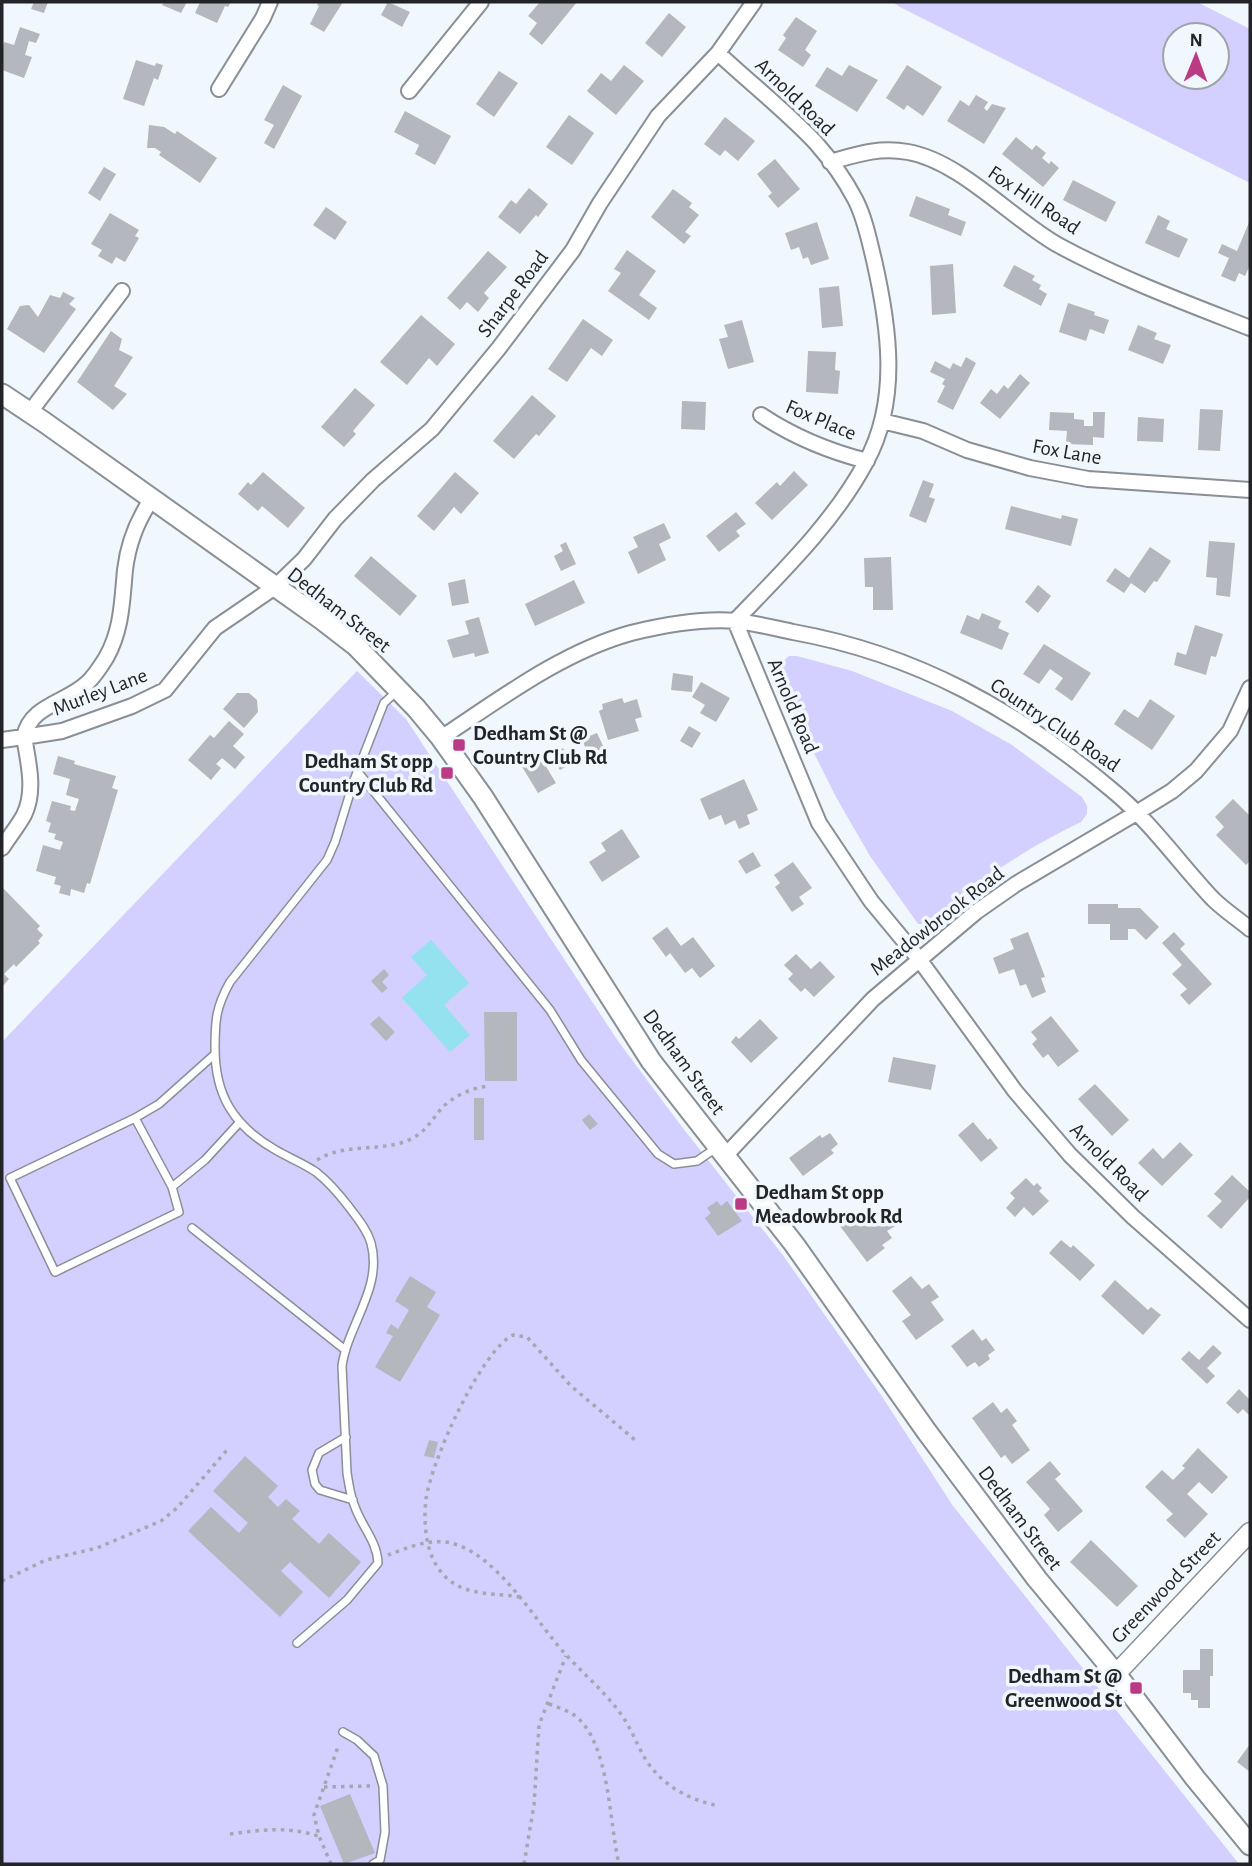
<svg xmlns="http://www.w3.org/2000/svg" width="1252" height="1866" font-family="'Alegreya Sans',sans-serif">
	<style>
		.green { fill: #d3cffe; fill-rule: evenodd }
		.water { fill: #94e2ef }
		.building { fill: #b4b7be }
		.lines { fill: none; stroke-linecap: round; stroke-linejoin: round }
		.service-casing { stroke: #898f95; stroke-width: 10 }
		.minor-casing { stroke: #898f95; stroke-width: 18 }
		.tertiary-casing { stroke: #898f95; stroke-width: 21 }
		.secondary-casing { stroke: #898f95; stroke-width: 23 }
		.path { stroke: #a3a8ad; stroke-width: 3.5; stroke-dasharray: 3.5 5; stroke-linecap: butt }
		.service { stroke: #fff; stroke-width: 7 }
		.minor { stroke: #fff; stroke-width: 14 }
		.tertiary { stroke: #fff; stroke-width: 18 }
		.secondary { stroke: #fff; stroke-width: 19 }
		.poi-dot { fill: #bb3a84; stroke: #f0f7fd; stroke-width: 2.5 }
		.labels { text-anchor: middle; dominant-baseline: central; stroke-width: 7; stroke-linejoin: round; paint-order: stroke }
		.street-label { font-size: 21px; fill: #222427; stroke: #f0f7fd }
		.poi-label { font-size: 21px; font-weight: bold; fill: #222427; stroke: #f0f7fd; text-anchor: start }
	</style>
	<rect width="100%" height="100%" fill="#f0f7fd"/>
	<path class="green" d="M893,2H1197L1250,29V183L898,6ZM1175,35H1217V77H1175Z
		M789,656H797L852,671L952,711L1012,745L1082,797L1087,806V814L1081,822C1026,848 975,882 931,924H918L870,856L836,797L806,737L780,673L782,662Z
		M357,671L406,719L618,1041L682,1127L782,1254L881,1395L953,1506L1239,1864H2V1042Z"/>
	<path class="water" d="M431,940L469,983L444,1005L470,1035L450,1052L402,998L427,975L411,957Z"/>
	<path class="building" d="M34,2H48L44,13L31,9Z
		M164,2H187L181,13L162,5Z
		M200,2H231L228,7L225,6L217,23L195,13Z
		M319,2H343L324,32L310,24L319,6L317,5Z
		M388,2L410,12L402,27L381,15Z
		M540,2H577L542,45L529,34L537,23L528,16Z
		M669,13L686,27L662,57L645,43Z
		M796,17L817,31L805,50L811,55L803,67L778,50L786,38L783,35Z
		M20,27L40,34L36,43L29,41L25,55L32,57L24,78L2,70V49L4,42L14,45Z
		M136,60L155,66L156,63L163,65L158,80L154,78L144,106L123,99Z
		M624,65L644,81L616,115L587,91L601,73L611,81Z
		M849,65L878,80L857,112L815,86L827,67L842,76Z
		M907,65L942,87L923,116L907,105L904,110L886,98Z
		M499,71L518,83L494,117L476,104Z
		M283,85L302,96L274,149L264,143L274,125L264,120Z
		M976,95L988,102L984,108L987,111L992,104L1006,108L984,144L947,121L960,100L969,106Z
		M405,111L451,136L435,165L415,154L419,145L394,132Z
		M569,115L594,133L572,165L546,147Z
		M725,117L755,141L738,161L725,150L720,156L704,144Z
		M149,125L164,127L175,134L177,131L217,158L200,183L159,155L161,152L155,148H147Z
		M1016,137L1032,150L1036,145L1046,153L1042,158L1049,164L1051,161L1059,168L1043,187L1002,154Z
		M775,159L800,189L778,208L768,196L772,193L757,174Z
		M104,167L116,174L100,201L88,193Z
		M1073,180L1116,202L1106,222L1063,200Z
		M529,188L548,204L538,217L536,215L520,234L498,217L511,200L516,204Z
		M673,189L692,203L689,207L699,215L685,232L691,236L684,244L651,217Z
		M916,196L950,209L948,215L966,222L961,236L909,216Z
		M326,207L347,222L335,240L313,225Z
		M110,213L139,230L135,236L139,238L125,262L116,257L112,264L98,256L102,250L91,244Z
		M1158,215L1170,221L1166,229L1188,239L1179,258L1145,243Z
		M1250,220V265L1245,276L1239,273L1235,282L1221,276L1229,258L1218,253L1222,244L1237,251Z
		M817,222L829,259L811,265L808,257L803,259L799,247L791,250L785,233Z
		M627,250L656,271L639,295L657,308L649,320L608,291L621,273L614,269Z
		M488,251L507,267L484,293L489,298L478,312L467,302L460,310L447,298Z
		M953,264L956,313L932,315L930,266Z
		M1014,265L1035,276L1032,280L1041,285L1039,289L1047,294L1041,306L1003,286Z
		M839,286L843,326L822,328L819,288Z
		M63,292L75,298L69,304L76,309L44,353L7,329L20,306L29,305L38,317L50,295L60,298Z
		M1068,303L1095,312L1094,315L1109,320L1104,334L1090,329L1086,341L1059,332Z
		M421,315L455,344L437,366L429,358L407,385L380,362Z
		M583,319L613,340L602,356L591,348L567,382L548,369Z
		M742,320L754,362L728,369L719,339L728,337L724,325Z
		M1138,325L1157,333L1154,339L1171,345L1163,364L1128,350Z
		M111,331L122,339L119,350L133,357L114,386L127,394L113,410L77,382Z
		M808,351L836,352L835,370L840,371L838,394L806,392Z
		M966,357L976,363L953,410L937,402L945,386L942,384L945,379L930,372L935,361L950,369L953,363L961,367Z
		M1020,374L1030,383L1000,419L980,403L991,389L997,394L1004,385L1008,389Z
		M355,388L375,405L353,431L356,434L344,447L321,427Z
		M532,395L556,416L539,436L536,434L514,459L493,441Z
		M682,401L706,402L705,430L681,429Z
		M1200,409L1223,410L1220,451L1198,450Z
		M1050,412L1074,413V419L1084,420V426H1093V412H1105L1104,438L1093,437V445L1066,444L1067,431L1049,430Z
		M1138,417L1164,419L1163,442L1137,441Z
		M794,471L808,485L772,520L755,503L777,482L780,486Z
		M263,472L305,508L288,528L262,506L258,511L238,494L248,482L251,485Z
		M455,472L479,493L461,514L454,507L434,531L417,516Z
		M923,480L934,484L929,497L935,499L926,523L909,516Z
		M1011,506L1061,519L1062,515L1078,519L1071,546L1005,529Z
		M736,512L746,524L736,531L740,536L719,552L706,536Z
		M664,523L671,538L659,544L666,560L638,574L628,552L638,547L633,537Z
		M1209,541L1235,543L1230,597L1216,595L1217,578L1206,577Z
		M566,542L576,564L561,571L554,556L563,551L560,545Z
		M1150,547L1171,561L1157,582L1154,581L1145,593L1131,583L1124,593L1106,581L1115,568L1129,578Z
		M371,556L417,596L400,616L354,576Z
		M891,557L893,610H873V587H865L864,558Z
		M465,579L469,603L452,606L448,583Z
		M574,580L585,603L535,626L525,604Z
		M1038,585L1051,596L1038,613L1025,602Z
		M982,613L1001,621L998,628L1009,633L1002,650L960,633L967,615L979,620Z
		M479,617L489,653L475,657L474,653L453,658L447,640L469,634L465,621Z
		M1195,625L1223,634L1216,657L1211,656L1206,675L1174,665L1177,652L1186,655Z
		M1044,644L1091,673L1072,701L1055,689L1063,678L1050,669L1039,684L1023,674Z
		M673,673L693,676L692,692L671,690Z
		M701,682L730,698L716,722L700,713L705,705L692,697Z
		M237,693H249L257,700L258,712L244,728L223,709Z
		M622,698L624,703L637,699L642,717L635,719L639,731L608,740L599,711L603,709L602,704Z
		M1150,699L1175,716L1152,750L1114,724L1124,709L1138,718Z
		M229,721L244,734L233,746L245,757L235,769L222,758L216,764L221,768L211,780L188,760L210,735L214,738Z
		M689,726L701,733L692,748L680,741Z
		M597,733L604,748L588,755L582,739Z
		M563,748L571,764L560,770L551,755Z
		M539,755L556,783L538,793L521,765Z
		M58,756L75,761L74,764L116,776L112,788L118,790L90,884L87,883L84,893L71,889L70,896L59,893L61,886L54,884L56,877L36,871L43,845L60,850L63,842L54,839L56,834L48,832L51,823L46,821L52,801L71,806L70,810L75,811L79,799L66,795L70,779L53,774Z
		M744,779L758,810L747,815L750,824L739,829L735,820L725,825L721,815L709,820L700,799Z
		M1233,799L1250,816V861L1246,865L1216,835L1224,827L1215,817Z
		M622,829L640,857L602,882L589,862L606,851L601,843Z
		M753,852L761,866L746,874L738,861Z
		M793,862L812,888L799,897L804,904L792,912L775,887L780,883L774,875Z
		M2,887L40,926L37,929L43,935L38,941L40,943L16,967L14,964L4,974L9,979L2,987Z
		M1088,904H1118V908H1140L1159,927L1146,940L1135,929H1128V940H1110V924H1088Z
		M667,927L681,946L693,937L715,966L700,978L692,968L685,973L670,953L666,957L652,938Z
		M1028,932L1045,977L1041,978L1046,992L1032,998L1026,984L1020,986L1014,969L999,974L993,958L1014,949L1010,939Z
		M1174,932L1185,944L1180,949L1212,984L1189,1005L1180,995L1187,989L1172,974L1182,965L1162,943Z
		M796,954L811,969L820,961L835,977L814,997L805,988L801,992L788,979L793,974L784,965Z
		M384,969L389,975L382,982L388,988L382,993L371,981Z
		M484,1012H517V1081H485Z
		M379,1016L395,1032L386,1041L370,1024Z
		M1051,1016L1079,1051L1058,1067L1048,1054L1043,1058L1032,1044L1037,1039L1031,1032Z
		M760,1019L778,1038L751,1063L731,1042L736,1036L739,1039Z
		M893,1057L936,1065L931,1090L888,1082Z
		M1095,1084L1129,1120L1112,1136L1078,1099Z
		M474,1098H484V1140H474Z
		M589,1114L598,1124L590,1130L582,1120Z
		M973,1122L988,1140L990,1138L998,1148L981,1162L958,1135Z
		M830,1133L838,1144L831,1150L834,1153L803,1176L789,1158L820,1135L822,1138Z
		M1180,1142L1193,1155L1162,1186L1138,1163L1153,1148L1163,1159Z
		M1232,1175L1250,1192V1197L1221,1229L1207,1216L1222,1201L1214,1194Z
		M1026,1178L1034,1186L1037,1183L1042,1188L1039,1191L1049,1201L1033,1216L1024,1207L1015,1217L1006,1208L1015,1198L1010,1193Z
		M717,1201L721,1206L727,1201L742,1221L718,1236L705,1218L711,1213L707,1208Z
		M857,1213L866,1225L876,1217L880,1222L887,1216L895,1226L887,1231L892,1238L882,1245L885,1248L867,1262L840,1226Z
		M1061,1240L1071,1248L1073,1245L1095,1265L1080,1281L1049,1253Z
		M410,1276L436,1292L427,1307L440,1315L400,1382L375,1367L393,1336L386,1333L391,1324L398,1329L409,1310L395,1301Z
		M911,1276L922,1289L929,1284L939,1297L931,1302L944,1320L916,1340L902,1321L911,1315L892,1291Z
		M1115,1280L1148,1310L1151,1307L1161,1315L1143,1335L1101,1296Z
		M973,1329L982,1341L986,1338L995,1350L988,1355L990,1359L979,1367L975,1362L967,1367L951,1346Z
		M1213,1345L1222,1353L1207,1368L1215,1376L1207,1384L1181,1359L1189,1351L1199,1360Z
		M1239,1389L1250,1400V1416L1243,1409L1238,1414L1226,1403Z
		M993,1402L1001,1413L1007,1408L1017,1421L1012,1425L1030,1450L1012,1464L1005,1455L1001,1458L972,1418Z
		M429,1440L438,1442L434,1458L424,1456Z
		M1198,1448L1228,1477L1212,1494L1199,1482L1187,1494L1208,1514L1185,1538L1166,1520L1173,1514L1145,1487L1162,1470L1173,1480L1185,1468L1182,1466Z
		M245,1456L278,1486L268,1497L278,1507L286,1499L300,1511L292,1519L319,1544L329,1533L361,1562L329,1598L290,1562L281,1571L303,1592L280,1617L188,1531L211,1507L239,1533L248,1523L213,1491Z
		M1050,1461L1061,1474L1055,1479L1083,1511L1058,1532L1044,1515L1050,1509L1026,1482Z
		M1091,1540L1138,1586L1117,1607L1070,1562Z
		M1200,1649H1213V1676H1210V1708H1198V1700H1191V1693H1183V1670H1200Z
		M1250,1744V1772L1237,1762Z
		M350,1794L375,1853L344,1864L320,1806Z"/>
	<g class="lines">
		<defs>
			<path id="service" d="M358,772L550,1010L581,1060L658,1154L674,1164L697,1161L716,1148
				M135,1118L172,1187L179,1212L55,1272L10,1178L135,1118L159,1104L215,1054
				M172,1187L205,1160L239,1123
				M192,1228L344,1349
				M346,1437L319,1453L312,1470L315,1484L320,1490L353,1500
				M297,1643L347,1600L378,1563C377,1541 362,1527 355,1507C350,1496 349,1484 347,1473L342,1366C348,1324 383,1288 371,1243C367,1229 357,1218 349,1207C339,1194 329,1182 316,1172C303,1163 287,1157 274,1149C233,1125 215,1095 215,1048C215,1020 216,1007 230,982L327,860L335,842L354,780L384,703L396,692
				M343,1732L357,1740L374,1756L383,1786L385,1832L380,1860L373,1864"/>
			<path id="minor" d="M718,53C750,83 786,111 816,143C830,159 845,180 855,199C865,218 869,240 874,260C889,326 900,400 866,462C834,522 782,572 735,621L819,823L871,901L919,959L1015,1091L1070,1155L1133,1217L1250,1320
				M219,89L263,18L270,2
				M409,91L481,2
				M830,162C858,154 879,147 908,152C960,161 1012,219 1058,245C1119,278 1186,303 1250,328
				M30,412L122,291
				M761,415C794,437 828,451 867,461
				M882,421L923,431L967,450L1030,468L1088,479L1250,490
				M151,500C137,521 128,544 125,570C122,601 122,630 106,658C101,666 94,677 87,683C66,703 30,705 24,737L62,731L132,706L165,690L215,628L275,587L304,559L335,519L373,480L432,429L499,348L573,250L600,203L658,116L718,53L754,2
				M441,738C500,699 562,652 631,633C664,625 702,618 736,621C755,623 774,628 793,632C916,654 1018,711 1112,790C1151,822 1179,863 1213,899C1224,910 1238,919 1250,929
				M2,740L24,737C28,761 36,791 24,815C18,826 9,837 2,848
				M725,1156L873,999L976,912L1016,884L1138,812L1172,791L1196,771L1230,731L1250,688"/>
			<path id="tertiary" d="M1116,1674L1250,1532"/>
			<path id="secondary" d="M2,394L44,422L321,619L356,646L416,708L441,738L483,797L651,1061L794,1244L927,1432L1037,1579L1116,1674L1195,1778L1250,1845"/>
		</defs>
		<use href="#service" class="service-casing"/>
		<use href="#minor" class="minor-casing"/>
		<use href="#tertiary" class="tertiary-casing"/>
		<use href="#secondary" class="secondary-casing"/>
		<path class="path" d="M317,1160C345,1142 382,1153 411,1139C427,1131 431,1120 442,1108C453,1096 473,1087 490,1086
			M388,1555C406,1548 431,1538 451,1543C499,1555 536,1623 568,1657C587,1677 607,1694 623,1717C631,1729 636,1742 643,1755C659,1783 684,1798 715,1805
			M2,1581L46,1560L97,1548L161,1521L177,1508L227,1450
			M520,1597C496,1593 467,1596 448,1579C426,1561 423,1526 426,1499C431,1462 480,1352 513,1335L527,1337L571,1386L635,1440
			M549,1704C557,1707 567,1710 574,1715C610,1741 609,1823 619,1864
			M324,1787L370,1786
			M230,1834C261,1830 288,1826 318,1836
			M331,1864L319,1836L314,1815L339,1744
			M524,1864L534,1805L539,1725L566,1656"/>
		<use href="#service" class="service"/>
		<use href="#minor" class="minor"/>
		<use href="#tertiary" class="tertiary"/>
		<use href="#secondary" class="secondary"/>
	</g>
	<g class="poi-dot">
		<rect x="452" y="738" width="14" height="14" rx="3.5"/>
		<rect x="440" y="766" width="14" height="14" rx="3.5"/>
		<rect x="734" y="1197" width="14" height="14" rx="3.5"/>
		<rect x="1129" y="1681" width="14" height="14" rx="3.5"/>
	</g>
	<g class="labels">
		<g class="street-label">
			<text transform="translate(795 97) rotate(44)">Arnold Road</text>
			<text transform="translate(1034 200) rotate(34)">Fox Hill Road</text>
			<text transform="translate(513 294) rotate(-53)">Sharpe Road</text>
			<text transform="translate(821 420) rotate(23)">Fox Place</text>
			<text transform="translate(1067 452) rotate(10)">Fox Lane</text>
			<text transform="translate(339 610) rotate(38)">Dedham Street</text>
			<text transform="translate(100 692) rotate(-21)">Murley Lane</text>
			<text transform="translate(793 706) rotate(67)">Arnold Road</text>
			<text transform="translate(1055 725) rotate(34)">Country Club Road</text>
			<text transform="translate(937 921) rotate(-38)">Meadowbrook Road</text>
			<text transform="translate(684 1062) rotate(54)">Dedham Street</text>
			<text transform="translate(1109 1162) rotate(45)">Arnold Road</text>
			<text transform="translate(1020 1518) rotate(53)">Dedham Street</text>
			<text transform="translate(1166 1587) rotate(-46)">Greenwood Street</text>
		</g>
		<g class="poi-label">
			<text x="473" y="733">Dedham St @<tspan x="473" dy="24">Country Club Rd</tspan></text>
			<text x="433" y="761" text-anchor="end">Dedham St opp<tspan x="433" dy="24">Country Club Rd</tspan></text>
			<text x="755" y="1192">Dedham St opp<tspan x="755" dy="24">Meadowbrook Rd</tspan></text>
			<text x="1122" y="1676" text-anchor="end">Dedham St @<tspan x="1122" dy="24">Greenwood St</tspan></text>
		</g>
	</g>
	<rect width="1252" height="1866" fill="none" stroke="#222427" stroke-width="7"/>
	<g transform="translate(1196 56) rotate(1)"><circle r="33" fill="#f0f7fd" stroke="#9ea3a7" stroke-width="2"/>
	<path d="M0-5L12 26L0 18L-12 26Z" fill="#bb3a84"/>
	<text y="-10" font-size="19" font-weight="bold" text-anchor="middle" fill="#222427">N</text>
	</g>
</svg>
